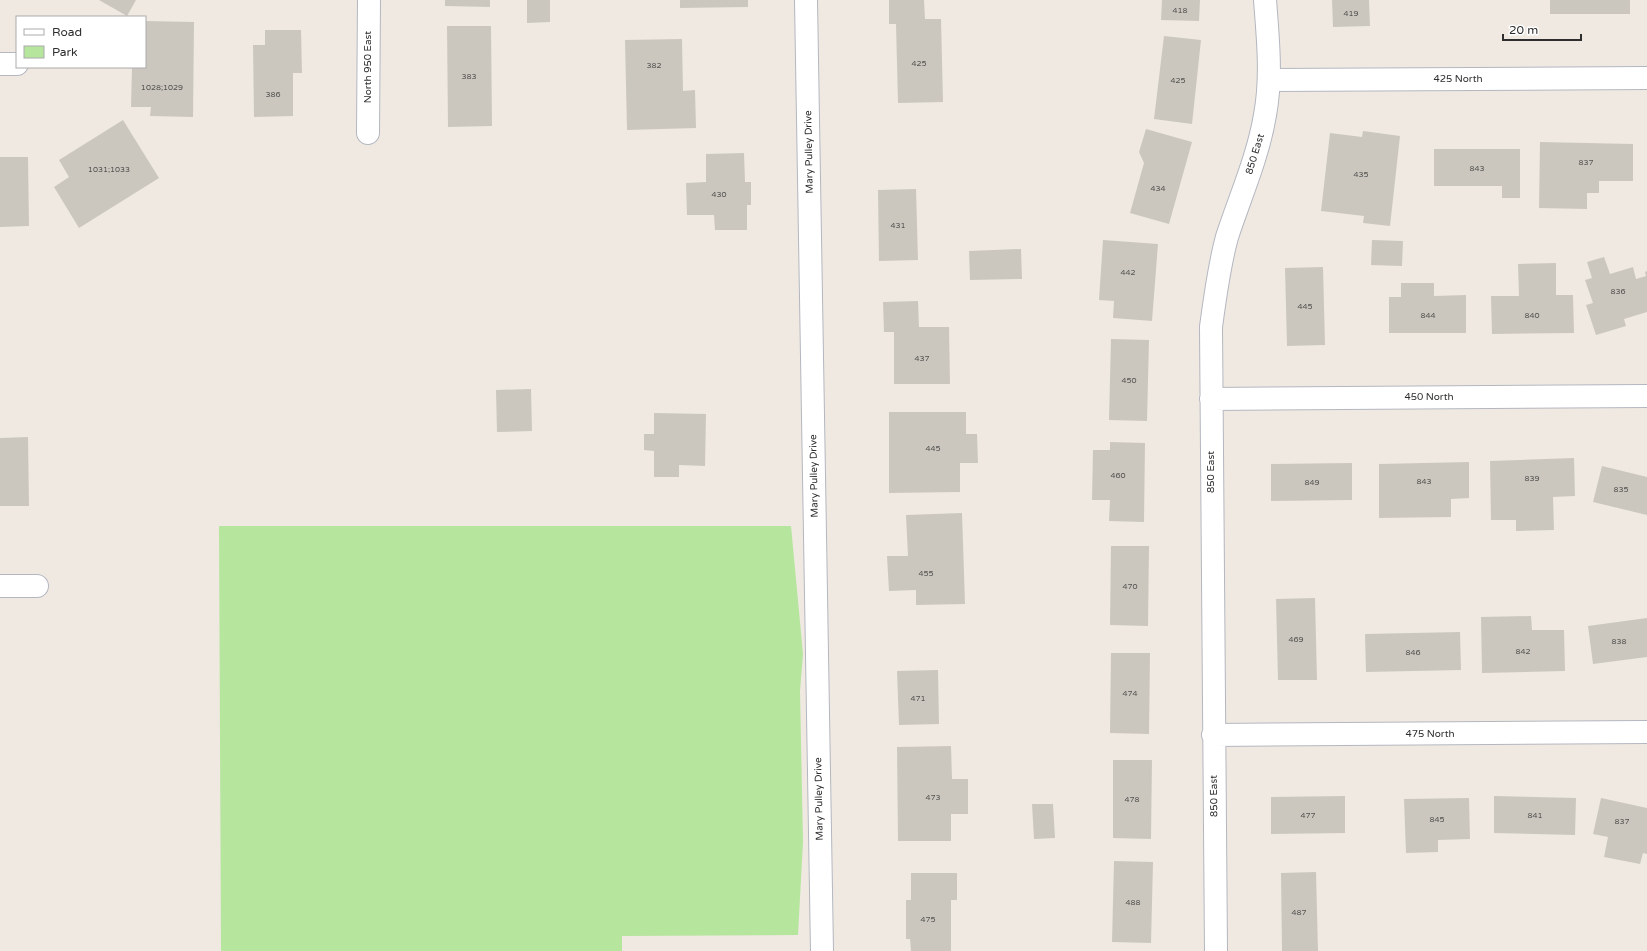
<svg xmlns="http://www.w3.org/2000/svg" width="1647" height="951" font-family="'Varela Round',sans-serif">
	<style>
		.green { fill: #b6e59e }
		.building { fill: #cbc7bf }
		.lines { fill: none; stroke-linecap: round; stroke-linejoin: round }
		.street-casing { stroke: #b4b7c1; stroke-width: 24 }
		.secondary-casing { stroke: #b4b7c1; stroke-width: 24 }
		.street { stroke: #fff; stroke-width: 22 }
		.secondary { stroke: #fff; stroke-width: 22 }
		.labels { text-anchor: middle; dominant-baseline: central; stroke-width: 3.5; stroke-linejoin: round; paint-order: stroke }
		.number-label { font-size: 8px; fill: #555452 }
		.street-label { font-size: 10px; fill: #2e2e2e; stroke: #fff }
	</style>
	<rect width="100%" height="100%" fill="#efe9e1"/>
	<path class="green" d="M219,526H791L803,654L800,691L803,842L798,935L622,936V951H221Z"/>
	<path class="building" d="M99,0H136L127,16Z
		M445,0H490V7L445,6Z
		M527,0H550V22L527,23Z
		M680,0H748V7L680,8Z
		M889,0H924L925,19H941L943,102L898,103L896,24H889Z
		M1162,0H1200L1199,21L1161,20Z
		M1332,0H1369L1370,26L1333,27Z
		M1550,0H1630V14H1550Z
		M145,21L194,22L193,117L150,116L151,107H131L132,67H145Z
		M447,26H491L492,126L448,127Z
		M265,30H301L302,73H293V116L254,117L253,45H265Z
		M1164,36L1201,40L1192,124L1154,119Z
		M682,39L683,91L695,90L696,128L627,130L625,40Z
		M123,120L159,178L79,228L54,187L69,177L59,160Z
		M1146,129L1192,142L1169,224L1130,213L1144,163L1139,152Z
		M1363,131L1400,136L1390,226L1363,223L1364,216L1321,211L1330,133L1362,137Z
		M1540,142L1633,144V181H1599V193H1587V209L1539,208Z
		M1434,149H1520V198H1502V186H1434Z
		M744,153L745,182H751V205H747V230H715L714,215H687L686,183L706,182V154Z
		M0,157H28L29,226L0,227Z
		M916,189L918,260L879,261L878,190Z
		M1103,240L1158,244L1152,321L1113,318L1114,301L1099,300Z
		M1372,240L1403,241L1402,266L1371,265Z
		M1021,249L1022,279L970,280L969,251Z
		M1604,257L1610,274L1633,267L1636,279L1646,276L1645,272L1647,271V312L1624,319L1626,326L1596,335L1586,305L1593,303L1585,280L1592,278L1587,262Z
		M1556,263V295H1573L1574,333L1492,334L1491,296H1519L1518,264Z
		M1323,267L1325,345L1287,346L1285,268Z
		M1401,283H1434V296L1466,295V333H1389V297H1401Z
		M918,301L919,327H949L950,384H894V332H884L883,302Z
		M1111,339L1149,340L1147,421L1109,420Z
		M531,389L532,431L497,432L496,390Z
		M889,412H966V434H977L978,463H960V492L889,493Z
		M654,413L706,414L705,466L679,465V477H654V451L644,450V434H654Z
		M28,437L29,506H0V438Z
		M1110,442L1145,443L1144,522L1109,521L1110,500H1092L1093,450H1110Z
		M1574,458L1575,496L1553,497L1554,530L1516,531V520H1491L1490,461Z
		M1469,462V498L1451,499V517L1379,518V464Z
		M1352,463V500L1271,501V464Z
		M1602,466L1647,477V515L1593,502Z
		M962,513L965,604L916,605V590L889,591L887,556H908L906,515Z
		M1111,546H1149L1148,626L1110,625Z
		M1315,598L1317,680H1278L1276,599Z
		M1531,616L1532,630H1564L1565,671L1482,673L1481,617Z
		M1647,618V657L1593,664L1588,626Z
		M1460,632L1461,670L1366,672L1365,634Z
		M1111,653H1150L1149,734L1110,733Z
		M938,670L939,724L899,725L897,671Z
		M951,746L952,779H968V814H951V841H898L897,747Z
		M1113,760H1152L1151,839L1113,838Z
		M1345,796V833L1271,834V797Z
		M1494,796L1576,798L1575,835L1494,833Z
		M1469,798L1470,839L1438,840V852L1406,853L1404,799Z
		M1601,798L1647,808V854L1643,853L1640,864L1604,857L1608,837L1593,834Z
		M1032,804H1053L1055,838L1034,839Z
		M1114,861L1153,862L1151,943L1112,942Z
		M1316,872L1318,951H1282L1281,873Z
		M911,873H957V900H951V951H911L910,939H906V900H911Z"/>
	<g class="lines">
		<defs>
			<path id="street" d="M0,64H17
				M1270,80L1647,78
				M368,133L369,0
				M1211,399L1647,396
				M0,586H37
				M1213,735L1647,732
				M1216,951L1211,327C1215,297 1219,266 1227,237C1240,197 1258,157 1265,115C1272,77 1268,39 1265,0"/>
			<path id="secondary" d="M806,0L822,951"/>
		</defs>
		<use href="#street" class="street-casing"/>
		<use href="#secondary" class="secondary-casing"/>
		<use href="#street" class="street"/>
		<use href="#secondary" class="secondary"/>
	</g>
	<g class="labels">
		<g class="number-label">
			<text x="1180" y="10">418</text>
			<text x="1351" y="13">419</text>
			<text x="919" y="63">425</text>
			<text x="654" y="65">382</text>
			<text x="469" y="76">383</text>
			<text x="1178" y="80">425</text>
			<text x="162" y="87">1028;1029</text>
			<text x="273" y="94">386</text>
			<text x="1586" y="162">837</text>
			<text x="1477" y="168">843</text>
			<text x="109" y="169">1031;1033</text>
			<text x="1361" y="174">435</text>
			<text x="1158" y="188">434</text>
			<text x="719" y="194">430</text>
			<text x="898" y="225">431</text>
			<text x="1128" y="272">442</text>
			<text x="1618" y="291">836</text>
			<text x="1305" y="306">445</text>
			<text x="1428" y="315">844</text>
			<text x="1532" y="315">840</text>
			<text x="922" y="358">437</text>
			<text x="1129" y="380">450</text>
			<text x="933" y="448">445</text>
			<text x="1118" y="475">460</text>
			<text x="1532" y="478">839</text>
			<text x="1424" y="481">843</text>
			<text x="1312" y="482">849</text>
			<text x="1621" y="489">835</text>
			<text x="926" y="573">455</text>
			<text x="1130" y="586">470</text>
			<text x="1296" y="639">469</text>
			<text x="1619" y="641">838</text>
			<text x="1523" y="651">842</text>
			<text x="1413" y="652">846</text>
			<text x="1130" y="693">474</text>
			<text x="918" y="698">471</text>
			<text x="933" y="797">473</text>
			<text x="1132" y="799">478</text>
			<text x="1308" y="815">477</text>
			<text x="1535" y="815">841</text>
			<text x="1437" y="819">845</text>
			<text x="1622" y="821">837</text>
			<text x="1133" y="902">488</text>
			<text x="1299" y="912">487</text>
			<text x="928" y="919">475</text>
		</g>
		<g class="street-label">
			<text transform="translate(368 67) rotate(-90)">North 950 East</text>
			<text x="1458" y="79">425 North</text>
			<text transform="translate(809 152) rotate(-91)">Mary Pulley Drive</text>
			<text transform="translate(1255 154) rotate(-73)">850 East</text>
			<text x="1429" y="397">450 North</text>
			<text transform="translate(1211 472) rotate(-90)">850 East</text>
			<text transform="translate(814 476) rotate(-91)">Mary Pulley Drive</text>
			<text x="1430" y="734">475 North</text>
			<text transform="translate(1214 796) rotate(-91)">850 East</text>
			<text transform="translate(819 799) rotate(-91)">Mary Pulley Drive</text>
		</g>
	</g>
	<rect x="16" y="16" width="130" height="52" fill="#ffffff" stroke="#ababab"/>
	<rect x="24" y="29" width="20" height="6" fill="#ffffff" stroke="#ababab"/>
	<text x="52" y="36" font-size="12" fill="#2e2e2e">Road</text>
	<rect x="24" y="46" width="20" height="12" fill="#b6e59e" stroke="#ababab"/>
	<text x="52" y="56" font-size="12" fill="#2e2e2e">Park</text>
	<path d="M1503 34v6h78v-6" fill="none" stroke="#2e2e2e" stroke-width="2"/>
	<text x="1509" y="34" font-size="12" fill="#2e2e2e" stroke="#ffffff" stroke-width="3" paint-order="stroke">20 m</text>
</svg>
